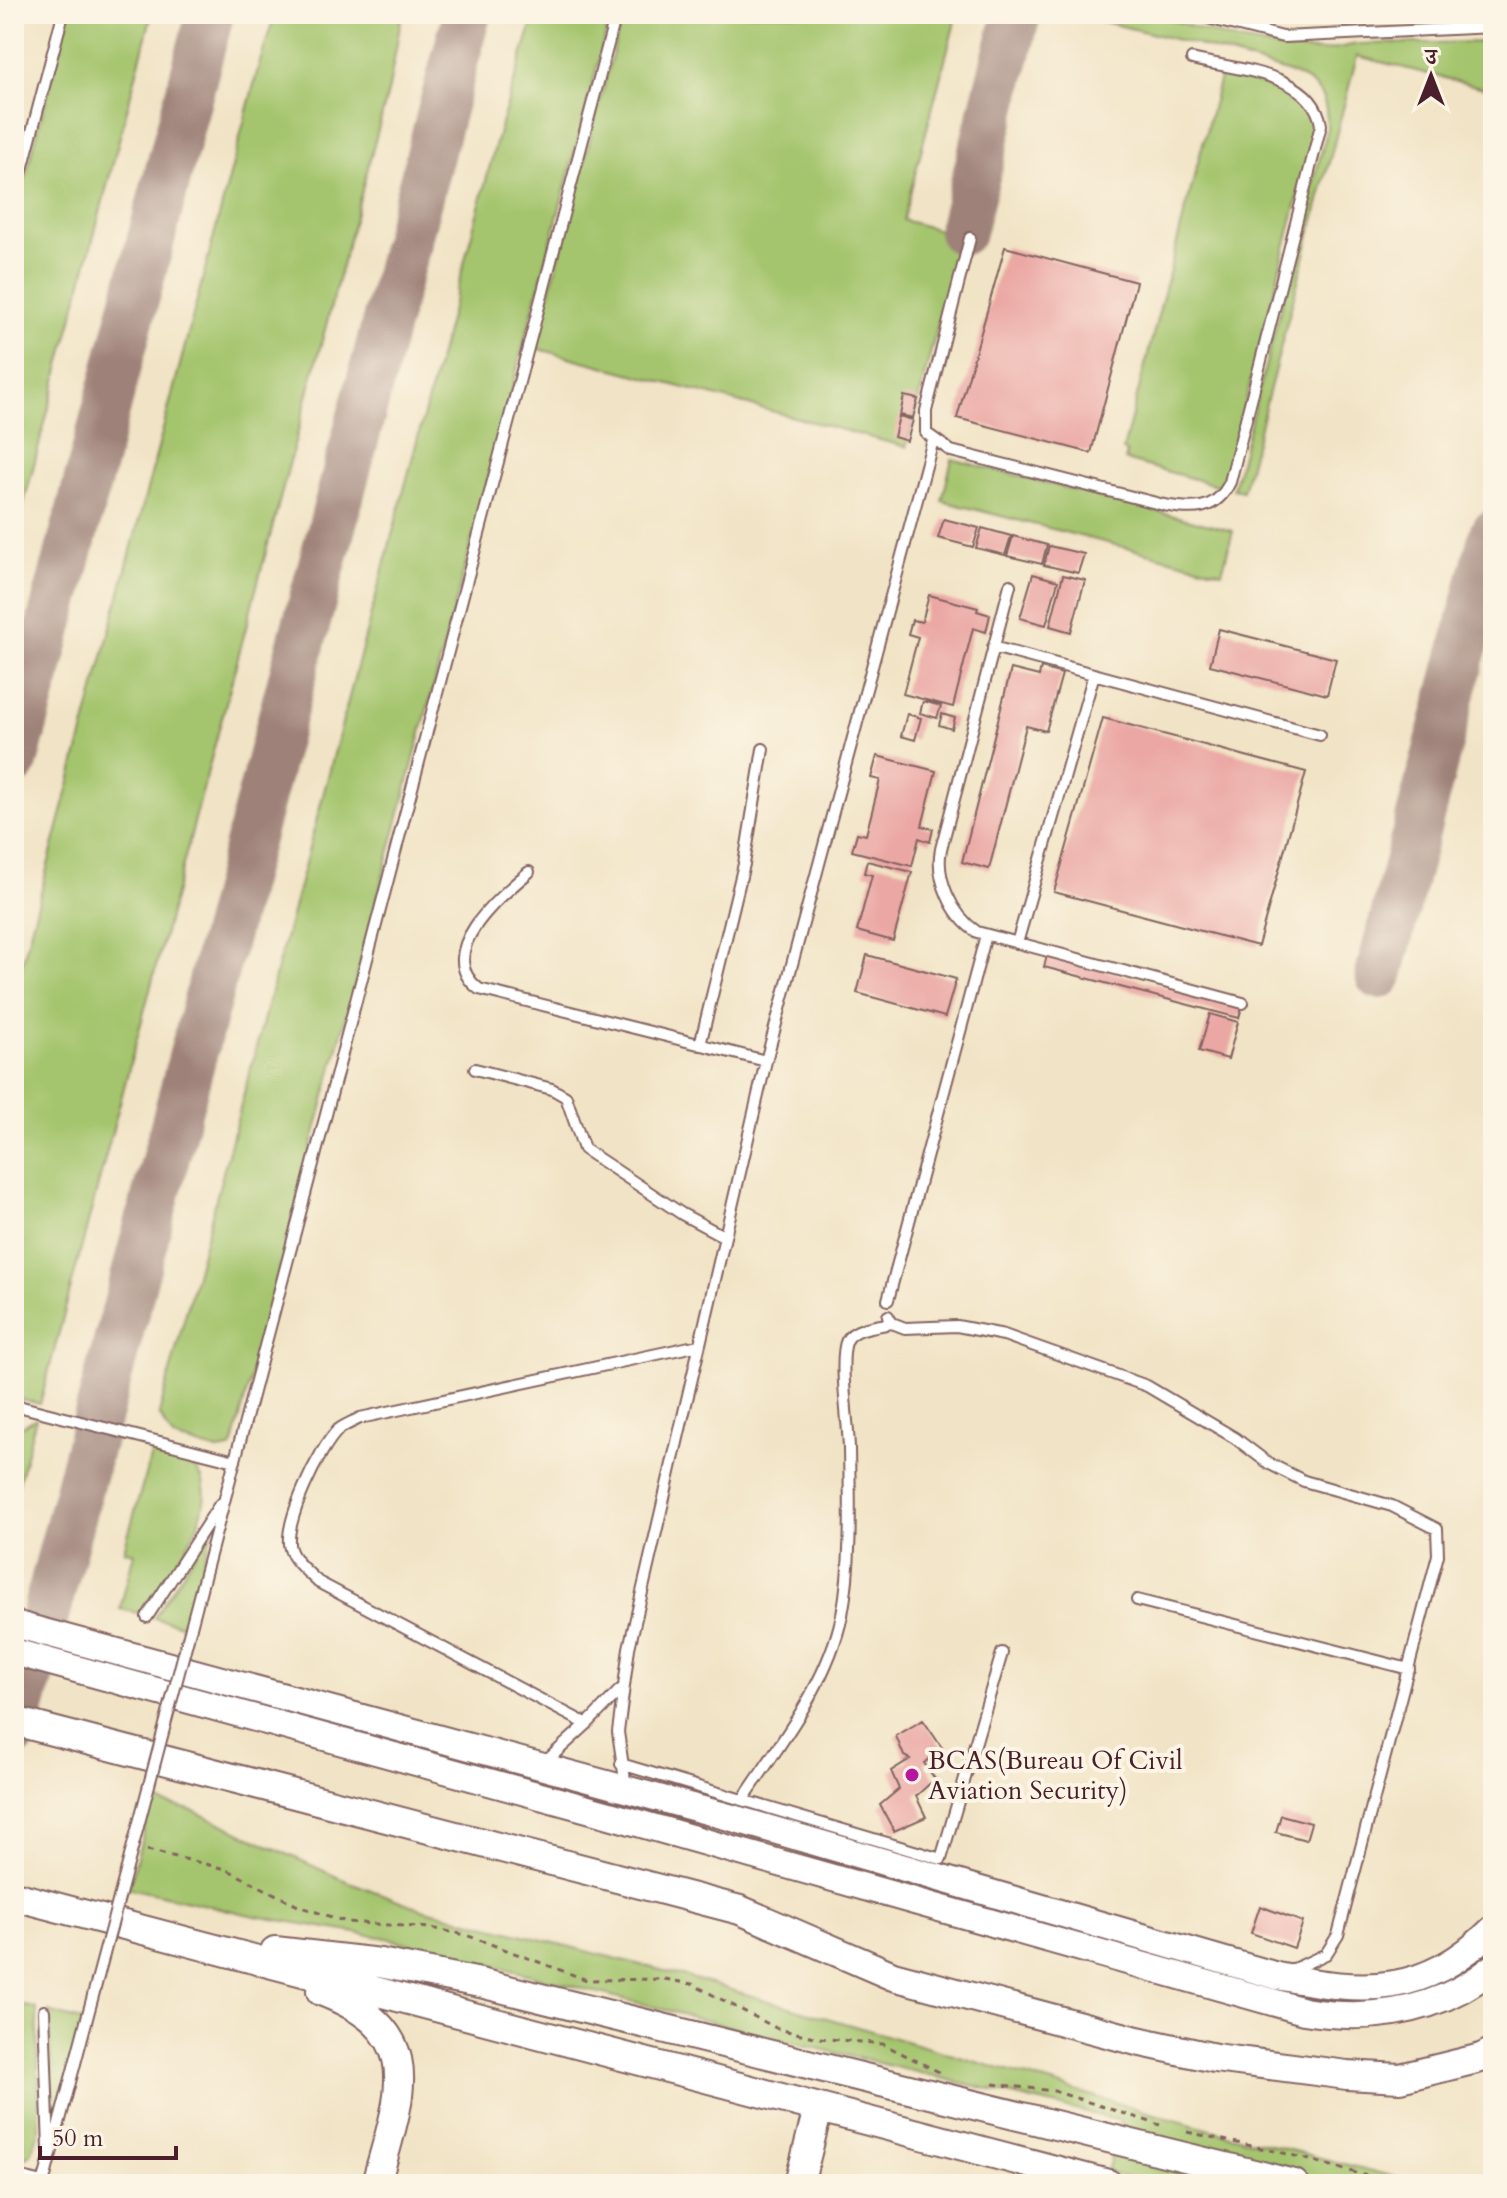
<svg xmlns="http://www.w3.org/2000/svg" width="1507" height="2198" font-family="Cardo,'Noto Serif Devanagari',serif">
	<style>
		.green { fill: #a4c56d; stroke: #77724c; stroke-width: 2 }
		.lines { fill: none; stroke-linecap: round; stroke-linejoin: round }
		.taxiway { stroke: #9e8178; stroke-width: 48 }
		.building { fill: #eba7a4 }
		.service-casing { stroke: #846461; stroke-width: 14 }
		.tertiary-casing { stroke: #846461; stroke-width: 30 }
		.secondary-casing { stroke: #846461; stroke-width: 32 }
		.path { stroke: #846461; stroke-width: 3; stroke-dasharray: 6 6; stroke-linecap: butt }
		.service { stroke: #fff; stroke-width: 10 }
		.tertiary { stroke: #fff; stroke-width: 26 }
		.secondary { stroke: #fff; stroke-width: 28 }
		.service-bridge-casing { stroke: #846461; stroke-width: 14; stroke-linecap: butt }
		.service-bridge { stroke: #fff; stroke-width: 10 }
		.poi-dot { fill: #b5179e; stroke: #fcf5e5; stroke-width: 3 }
		.labels { text-anchor: middle; dominant-baseline: central; stroke-width: 8; stroke-linejoin: round; paint-order: stroke }
		.poi-label { font-size: 26px; fill: #4a1f2b; stroke: #fcf5e5; text-anchor: start }
	</style>
	<rect width="100%" height="100%" fill="#fcf5e5"/>
	<filter id="ink" filterUnits="userSpaceOnUse"><feTurbulence type="fractalNoise" baseFrequency=".0125" numOctaves="2"/><feDisplacementMap in="SourceGraphic" scale="16" xChannelSelector="R" yChannelSelector="G"/><feConvolveMatrix kernelMatrix="1 2 1 2 8 2 1 2 1" color-interpolation-filters="sRGB"/></filter>
	<filter id="wash" filterUnits="userSpaceOnUse"><feTurbulence type="fractalNoise" baseFrequency=".006" numOctaves="4" result="noise"/><feDisplacementMap in="SourceGraphic" scale="32" xChannelSelector="R" yChannelSelector="G"/><feGaussianBlur stdDeviation="1.8" result="paint"/><feColorMatrix in="noise" values="0 0 0 0 0 0 0 0 0 0 0 0 0 0 0 0 0 1.4 0 .05"/><feComposite in="paint" operator="in"/></filter>
	<g filter="url(#wash)">
		<rect width="100%" height="100%" fill="#f1e3c5"/>
		<path class="green" d="M69,14H152L14,541V220Z
			M275,14H402L389,88L40,1404L14,1398V994L259,65Z
			M535,14H611L233,1444L230,1449L218,1451L173,1438L159,1414L501,124Z
			M623,14H939L956,18L903,220L961,236L906,447L535,348Z
			M1072,14H1151L1238,41L1288,50L1323,51L1357,44L1493,42V78L1487,77L1484,88L1357,56L1243,491L1233,489L1327,131C1328,102 1323,87 1296,75L1195,44Z
			M1240,14H1435C1378,22 1295,32 1240,14Z
			M1221,74C1255,83 1315,86 1315,132L1228,468L1220,486L1125,460L1127,452L1123,450Z
			M952,459L1233,531L1222,572L942,501Z
			M36,1418L14,1500V1431Z
			M152,1451C165,1455 183,1457 193,1466C232,1501 163,1581 142,1614L120,1609L134,1553L124,1550Z
			M214,1525L185,1626L154,1618Z
			M152,1800L194,1811L339,1878L422,1909L684,1976L1192,2125L1422,2184H1151L1107,2172L1121,2121L770,2037L387,1938L255,1916L129,1888Z
			M15,2003L37,2009L39,2132L31,2154L14,2163Z
			M49,2012L81,2021L54,2124Z"/>
		<g class="lines">
			<path class="taxiway" d="M962,231L1017,14
				M14,762L210,14
				M1379,975L1493,534
				M14,1734L467,14"/>
		</g>
		<g id="blocks">
			<path class="building" d="M1005,247L1136,282L1091,453L957,418Z
				M904,396L918,399L913,418L900,415Z
				M899,416L913,420L907,441L894,437Z
				M944,519L979,528L973,547L938,538Z
				M982,528L1011,536L1005,555L976,548Z
				M1013,536L1047,545L1042,564L1007,556Z
				M1049,546L1084,554L1078,573L1044,565Z
				M1033,574L1058,581L1046,625L1020,618Z
				M1063,575L1085,580L1071,632L1050,626Z
				M929,595L978,608L977,611L990,615L986,632L973,628L953,707L903,694L918,637L908,634L912,620L922,622Z
				M1219,629L1336,659L1327,695L1210,665Z
				M1041,668L1062,674L1046,731L1026,726L989,869L962,862L1011,669L1039,676Z
				M923,701L941,706L937,718L920,713Z
				M907,714L921,718L915,740L901,736Z
				M942,714L955,718L952,729L939,725Z
				M1103,718L1306,772L1258,946L1054,892Z
				M877,756L936,771L922,826L933,829L930,842L919,838L912,866L852,851L857,833L866,835L880,780L871,778Z
				M867,861L912,872L893,941L857,931L872,875L864,873Z
				M867,955L956,979L945,1017L857,993Z
				M1047,955L1242,1007L1239,1018L1044,967Z
				M1210,1014L1238,1022L1228,1059L1199,1051Z
				M923,1720L943,1749L924,1763L935,1779L916,1796L926,1817L894,1831L880,1805L899,1789L891,1771L910,1759L904,1756L896,1736Z
				M1281,1815L1311,1823L1306,1840L1276,1832Z
				M1260,1906L1303,1922L1294,1948L1251,1933Z"/>
		</g>
	</g>
	<g filter="url(#ink)">
		<use href="#blocks" fill-opacity="0" stroke="#846461" stroke-width="2"/>
		<g class="lines">
			<defs>
				<path id="service" d="M1192,14L1283,37L1493,27
					M14,200L63,14
					M970,238L926,411V433L951,451L1164,505C1192,510 1216,512 1230,482L1321,125C1313,72 1234,70 1192,59
					M1010,585L941,849C935,878 952,916 977,932L1243,1003
					M993,647L1320,735
					M529,872C500,896 432,953 479,989L766,1061
					M1017,943L1094,674
					M700,1045L744,864L763,749
					M475,1069L552,1089L566,1097L584,1149L682,1214L725,1237
					M888,1300L986,935
					M888,1316L892,1323L905,1328L957,1326L1004,1335L1147,1386L1235,1438L1268,1463L1304,1481L1392,1506L1437,1529L1438,1555L1338,1935L1326,1954L1290,1971
					M14,1405L235,1461
					M1137,1600L1409,1669
					M147,1617L220,1504
					M191,1627L616,14
					M620,1690L588,1723L579,1720L318,1582C309,1573 294,1562 290,1549C282,1525 320,1447 338,1430C344,1425 353,1422 360,1418L699,1345
					M621,1764L941,1859L1002,1653
					M542,1765L588,1723
					M626,1787L618,1732L629,1648L766,1061L933,440
					M744,1798C781,1742 828,1683 842,1615C852,1563 850,1503 849,1450C849,1426 838,1358 847,1340C854,1327 879,1326 892,1323
					M44,2011L49,2149
					M14,2176L43,2183
					M43,2184L86,2022"/>
				<path id="tertiary" d="M14,1624L729,1817L1277,1976C1366,1993 1423,1997 1493,1929
					M14,1652L606,1814L1304,2011C1372,2022 1438,2012 1493,1968"/>
				<path id="secondary" d="M14,1721L740,1910L893,1976L1137,2041L1215,2058L1347,2075L1400,2078L1481,2058L1493,2052
					M14,1896L1108,2184
					M275,1951L380,1963L480,1983L1294,2184
					M321,1991C431,2033 400,2094 376,2184
					M799,2184L818,2109"/>
			</defs>
			<use href="#service" class="service-casing"/>
			<use href="#tertiary" class="tertiary-casing"/>
			<use href="#secondary" class="secondary-casing"/>
			<path class="path" d="M147,1850L226,1869L298,1906L347,1922L431,1928L466,1935L587,1980L664,1979L692,1984L778,2029L819,2038L883,2044L939,2072
				M993,2084L1054,2091L1160,2125
				M1187,2132L1288,2154L1396,2184"/>
			<use href="#service" class="service"/>
			<use href="#tertiary" class="tertiary"/>
			<use href="#secondary" class="secondary"/>
			<defs>
				<path id="service-bridge" d="M86,2022L191,1627"/>
			</defs>
			<use href="#service-bridge" class="service-bridge-casing"/>
			<use href="#service-bridge" class="service-bridge"/>
		</g>
	</g>
	<circle class="poi-dot" cx="912" cy="1775" r="8"/>
	<g class="labels">
		<g class="poi-label">
			<text x="928" y="1760">BCAS(Bureau Of Civil<tspan x="928" dy="30">Aviation Security)</tspan></text>
		</g>
	</g>
	<rect width="1507" height="2198" fill="none" stroke="#fcf5e5" stroke-width="48"/>
	<g transform="translate(1431 76)" stroke="#fcf5e5" stroke-width="6" paint-order="stroke">
	<path d="M0-6L14 30L0 20L-14 30Z" fill="#4a1f2b"/>
	<text y="-12" font-size="22" font-weight="bold" text-anchor="middle" fill="#4a1f2b">उ</text>
	</g>
	<path d="M40 2146v12h136v-12" fill="none" stroke="#4a1f2b" stroke-width="4"/>
	<text x="52" y="2146" font-size="24" fill="#4a1f2b" stroke="#fcf5e5" stroke-width="6" paint-order="stroke">50 m</text>
</svg>
